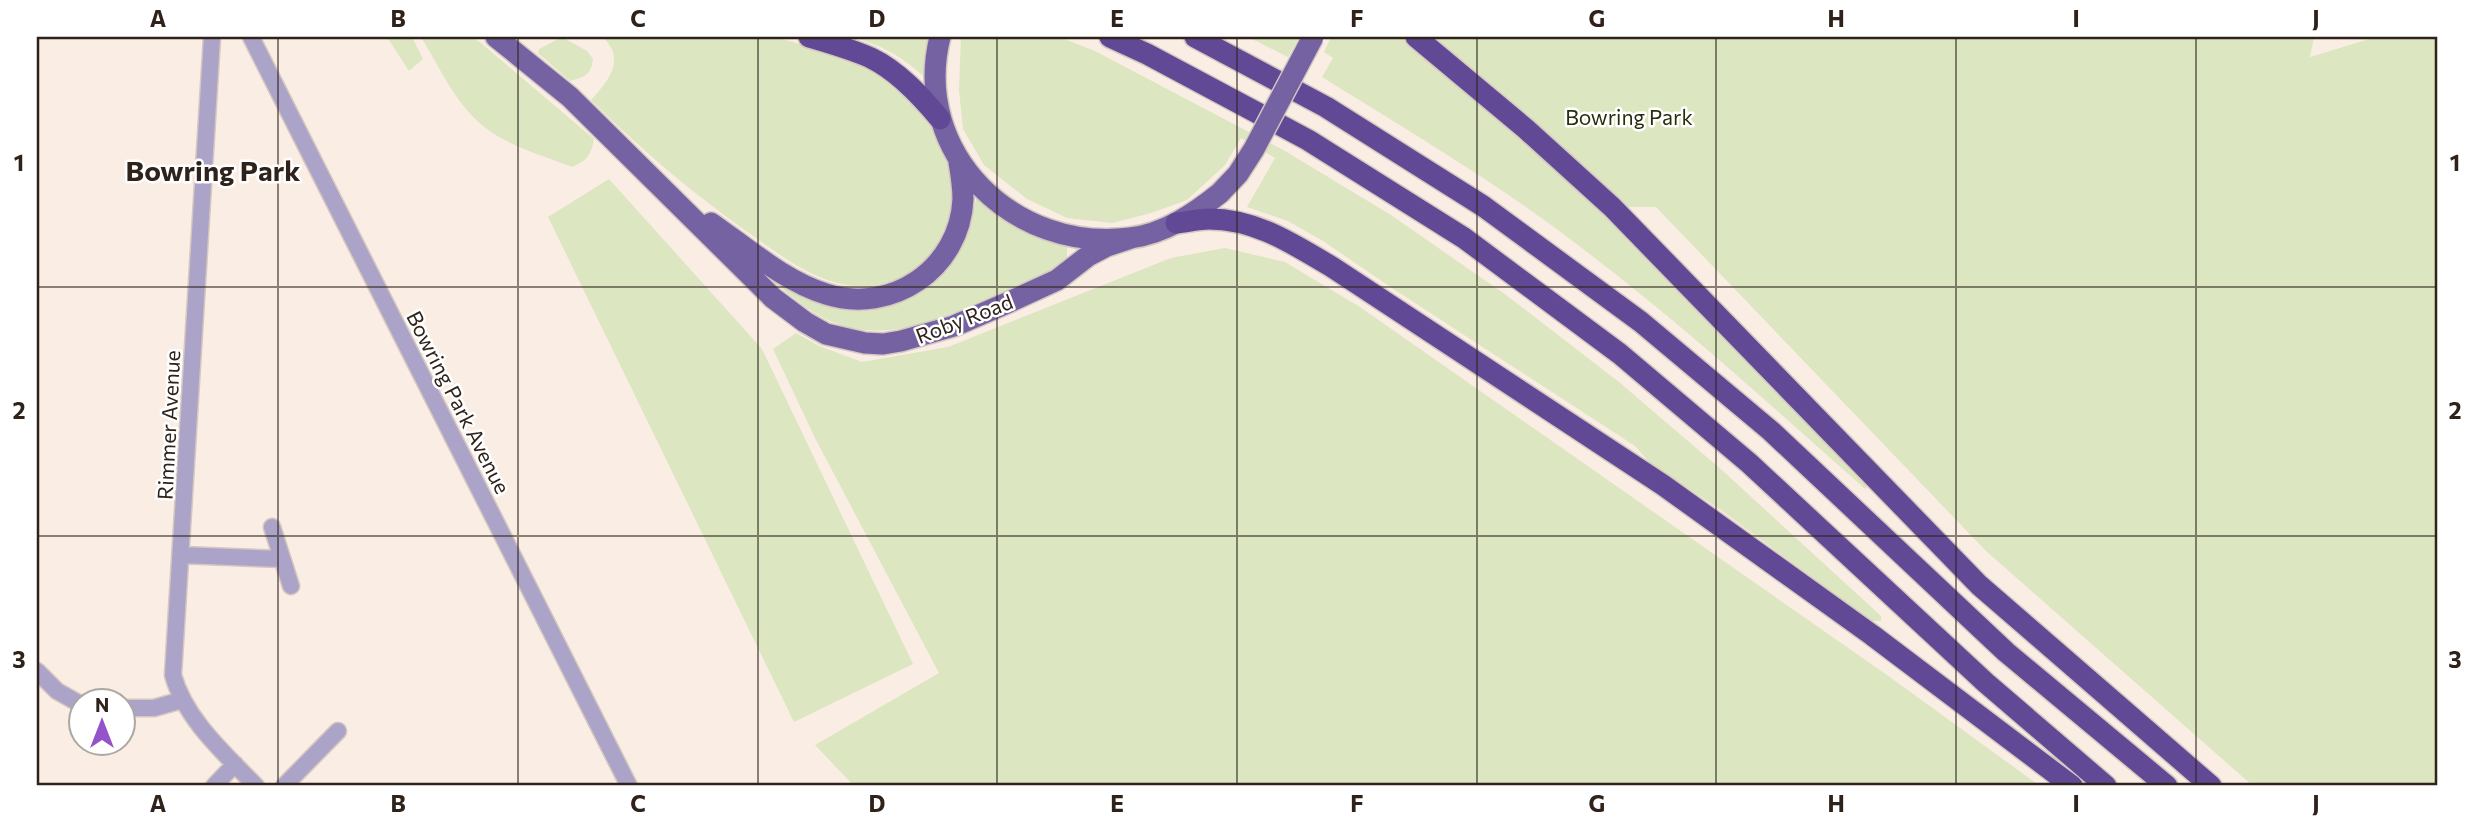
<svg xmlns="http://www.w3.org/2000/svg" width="2474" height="823" font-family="Commissioner,sans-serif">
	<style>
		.green { fill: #dce6c0 }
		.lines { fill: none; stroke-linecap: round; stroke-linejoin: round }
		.minor-casing { stroke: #d5c8c0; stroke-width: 19 }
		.primary-casing { stroke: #d5c8c0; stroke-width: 24 }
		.motorway-casing { stroke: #d5c8c0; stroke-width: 24 }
		.minor { stroke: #aca3c8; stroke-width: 16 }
		.primary { stroke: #7562a3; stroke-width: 21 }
		.motorway { stroke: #624995; stroke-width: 21 }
		.primary-bridge-casing { stroke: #d5c8c0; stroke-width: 24; stroke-linecap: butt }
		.primary-bridge { stroke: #7562a3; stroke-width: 21 }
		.grid { fill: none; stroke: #2e221a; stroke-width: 2; stroke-opacity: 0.55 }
		.labels { text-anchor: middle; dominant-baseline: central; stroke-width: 5; stroke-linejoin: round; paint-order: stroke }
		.park-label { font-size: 21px; fill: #282e0c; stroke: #fff }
		.street-label { font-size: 21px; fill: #2e221a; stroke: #fff }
		.district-label { font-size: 28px; font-weight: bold; fill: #2e221a; stroke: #fff }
		.neatline { fill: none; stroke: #2e221a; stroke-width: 2.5 }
		.grid-label { font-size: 23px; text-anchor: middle; font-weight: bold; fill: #2e221a }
	</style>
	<rect width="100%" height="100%" fill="#faede4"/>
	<path class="green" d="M387,37H412L423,59L409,71Z
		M421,37H471L481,43L594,139C591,155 587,161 572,167C545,156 511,147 487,129C457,107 440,68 421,37Z
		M562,37L587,51L593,59C591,75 585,77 570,81L538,53L539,49Z
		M603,37C640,37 677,37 714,37C731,37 750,35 767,37C787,38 809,48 828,53C840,56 853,58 864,63C911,84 959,149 955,202C951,256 898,294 846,285C812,279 781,256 753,236C695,195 641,150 591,100C609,80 626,60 603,37Z
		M852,37H931L928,80C901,56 886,47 852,37Z
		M961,37H1059L1095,51L1285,151L1391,215L1506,295L1619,382L1723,471L1881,616V621H1871L1721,510L1650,463L1635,446L1392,288L1323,241L1288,221L1247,207L1275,158L1241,138L1225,165L1187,200L1151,213L1112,223L1067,218L1027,199L984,165L963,129L959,90Z
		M1248,37H1299L1288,57Z
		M1331,37H1411L1539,144L1870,481L1865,489C1774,408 1684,326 1587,252C1504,187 1412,133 1322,77L1333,58L1324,52Z
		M1416,37H2314L2310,57L2376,37H2437V786H2253L1986,551L1656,207H1613Z
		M609,179L762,349L913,664L794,722L548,217Z
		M977,196C1004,220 1032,237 1067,247V260C1014,295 907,346 844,326C811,316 785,292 760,269L810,294L914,295L948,268L959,252L967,236Z
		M1225,248L1285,262L1360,307L1887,675L2040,786H854L815,745L939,673L815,438L773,349L796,333L819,346L862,362L948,347L1171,258Z"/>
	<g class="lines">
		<defs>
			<path id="minor" d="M212,37L173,675C185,719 225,754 256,786
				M251,37L629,786
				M272,527L291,586
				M181,555L282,559
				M37,671L57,691L80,704
				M122,708H154L182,700
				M214,786L235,764
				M284,786L338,731"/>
			<path id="primary" d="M496,37L570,97L773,298L805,322L826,334L865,343L883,344L901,341L954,326L1007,303L1057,280L1088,256L1107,246L1131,238
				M940,37C911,154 1015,253 1130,238C1164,234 1194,214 1220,193
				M711,223C747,248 784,281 826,294C891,315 960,269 963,199C963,186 961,174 959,162"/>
			<path id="motorway" d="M809,37C829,43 851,49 871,58C898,71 921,96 940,119
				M1110,37L1147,54L1308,140L1464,238L1620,354L1749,463L1986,683L2106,786
				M1195,37L1326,107L1483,206L1641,322L1771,431L2006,652L2167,786
				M1416,37L1526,129L1612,207L1979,585L2211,786
				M1176,223C1187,222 1199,219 1209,219C1256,219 1293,244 1332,267L1663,485L1872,635L2072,786"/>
		</defs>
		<use href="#minor" class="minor-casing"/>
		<use href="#primary" class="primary-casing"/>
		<use href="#motorway" class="motorway-casing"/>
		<use href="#minor" class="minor"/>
		<use href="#primary" class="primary"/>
		<use href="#motorway" class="motorway"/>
		<defs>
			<path id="primary-bridge" d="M1220,193L1238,174L1254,149L1313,37"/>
		</defs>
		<use href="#primary-bridge" class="primary-bridge-casing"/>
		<use href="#primary-bridge" class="primary-bridge"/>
	</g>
	<path class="grid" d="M278,37V786M518,37V786M758,37V786M997,37V786M1237,37V786M1477,37V786M1716,37V786M1956,37V786M2196,37V786M37,287H2437M37,536H2437"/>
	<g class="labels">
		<g class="park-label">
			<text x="1629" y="116">Bowring Park</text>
		</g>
		<g class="street-label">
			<text transform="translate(964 318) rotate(-21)">Roby Road</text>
			<text transform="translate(459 402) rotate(63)">Bowring Park Avenue</text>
			<text transform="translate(168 425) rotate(-87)">Rimmer Avenue</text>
		</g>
		<g class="district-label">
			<text x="213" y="170">Bowring Park</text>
		</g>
	</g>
	<rect width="2474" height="823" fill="none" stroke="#ffffff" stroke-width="77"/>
	<g transform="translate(102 722)"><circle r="33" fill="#ffffff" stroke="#aba7a3" stroke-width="2"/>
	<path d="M0-5L12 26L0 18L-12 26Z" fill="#9553c9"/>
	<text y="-10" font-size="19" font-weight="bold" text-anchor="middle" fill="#2e221a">N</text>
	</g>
	<rect x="38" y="38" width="2398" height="746" class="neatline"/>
	<g class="grid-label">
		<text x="158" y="27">A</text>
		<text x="398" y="27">B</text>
		<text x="638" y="27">C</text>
		<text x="877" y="27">D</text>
		<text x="1117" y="27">E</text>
		<text x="1357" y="27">F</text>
		<text x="1597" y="27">G</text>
		<text x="1836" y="27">H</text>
		<text x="2076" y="27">I</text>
		<text x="2316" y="27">J</text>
		<text x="19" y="171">1</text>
		<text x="2455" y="171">1</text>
		<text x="19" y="419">2</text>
		<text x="2455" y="419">2</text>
		<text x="19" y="668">3</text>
		<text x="2455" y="668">3</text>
		<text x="158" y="812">A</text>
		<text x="398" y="812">B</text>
		<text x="638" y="812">C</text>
		<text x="877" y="812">D</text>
		<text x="1117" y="812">E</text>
		<text x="1357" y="812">F</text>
		<text x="1597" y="812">G</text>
		<text x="1836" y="812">H</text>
		<text x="2076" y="812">I</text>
		<text x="2316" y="812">J</text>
	</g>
</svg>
